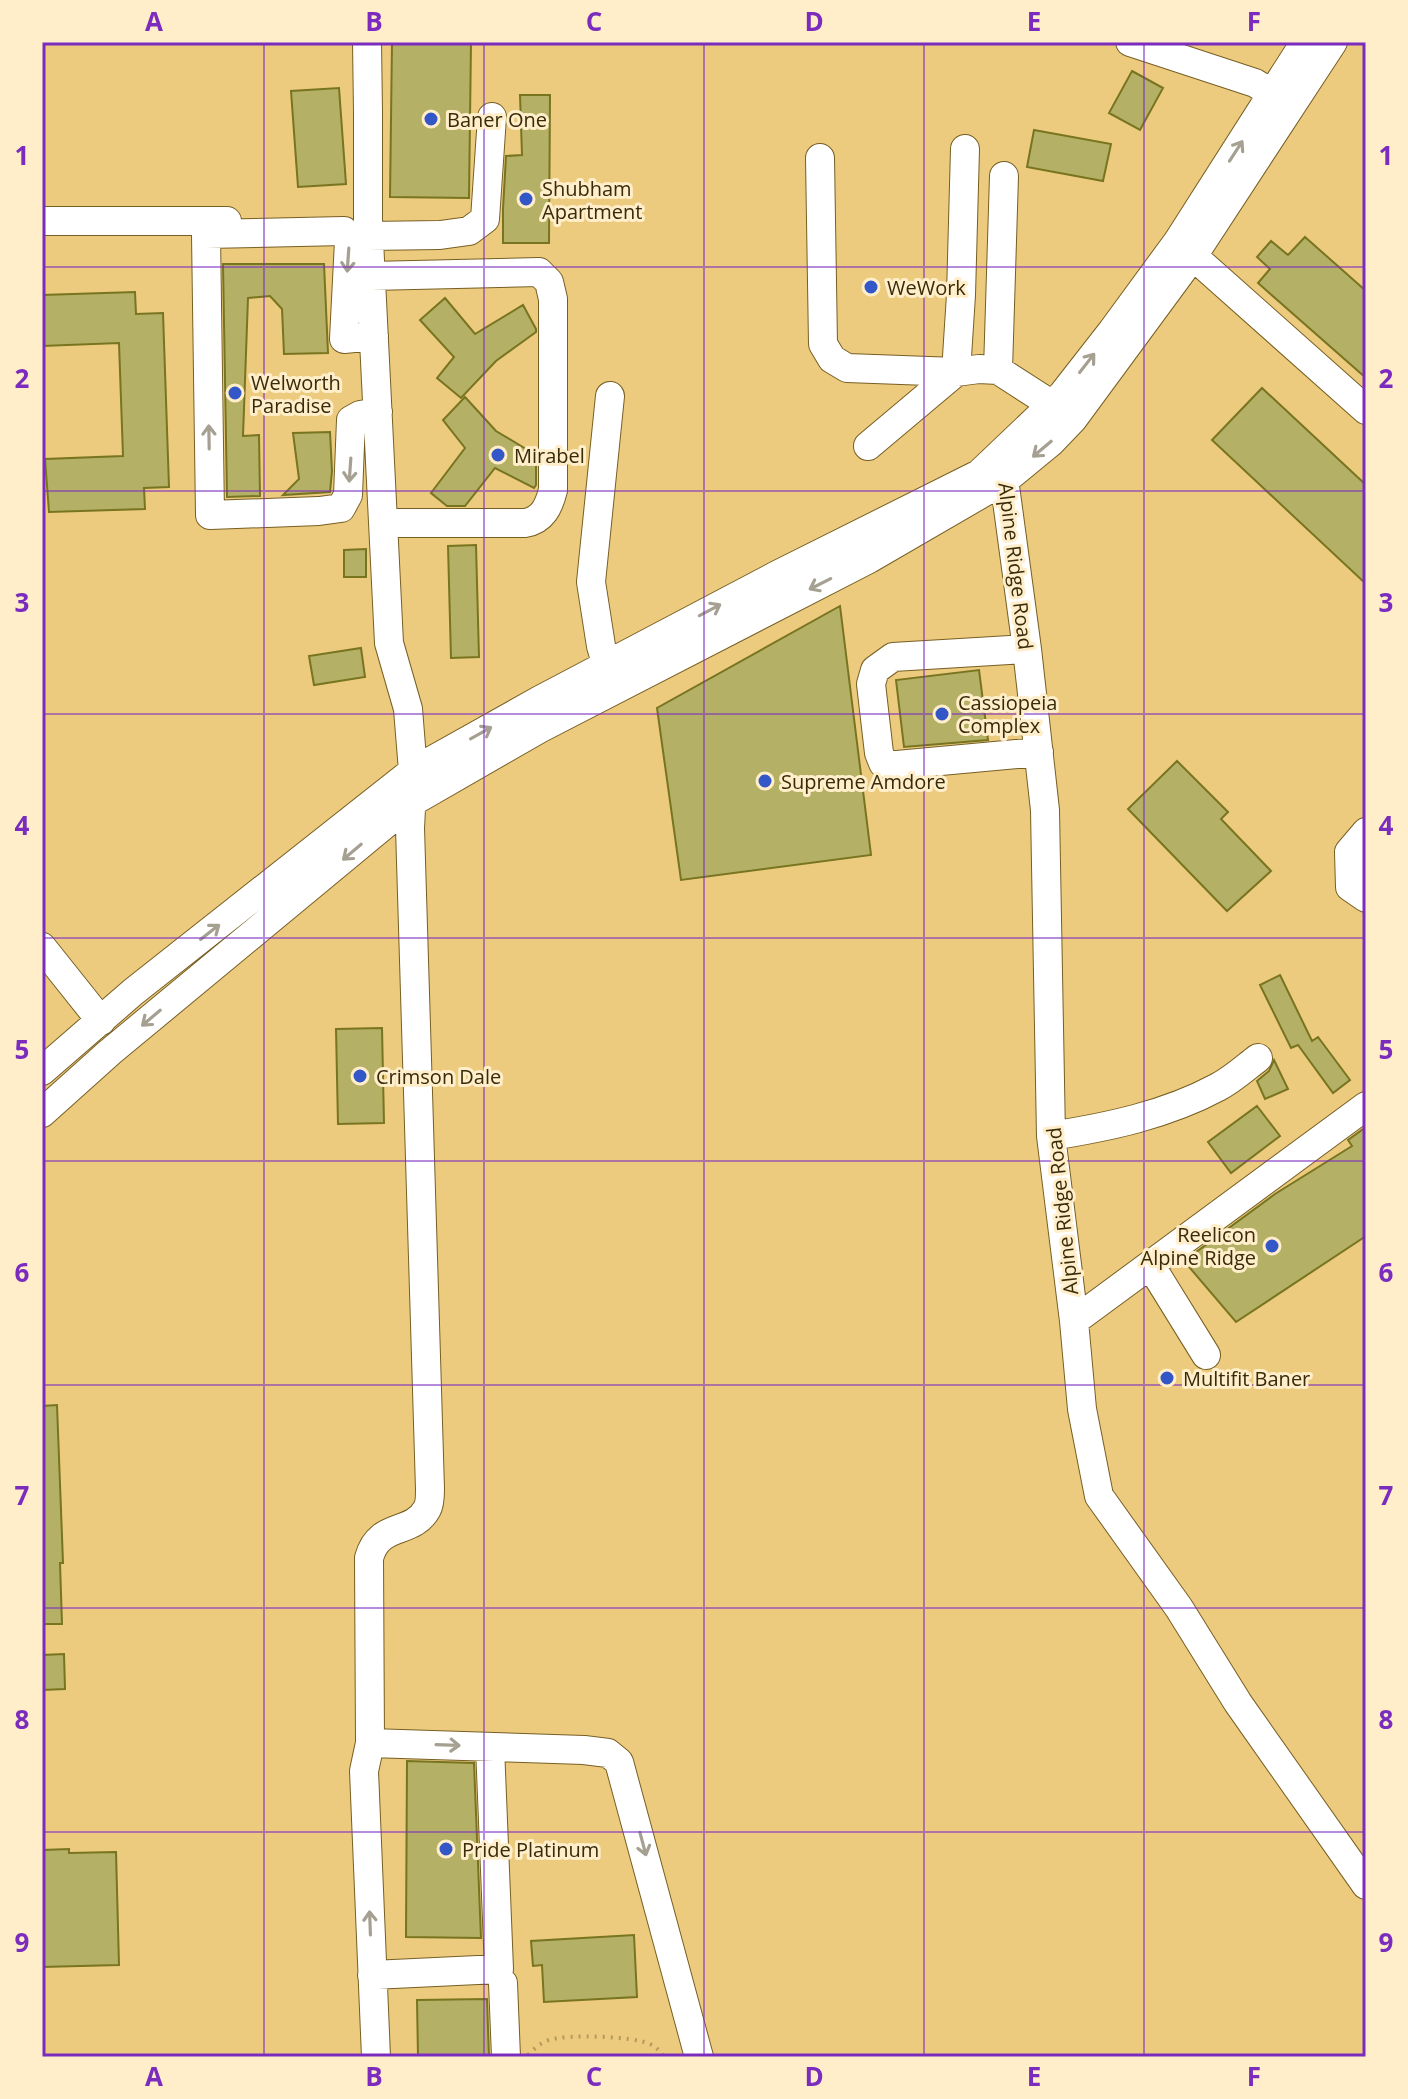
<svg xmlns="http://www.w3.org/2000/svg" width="1408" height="2099" font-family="'Open Sans',sans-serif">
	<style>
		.building { fill: #b4b166; stroke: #787420; stroke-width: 2 }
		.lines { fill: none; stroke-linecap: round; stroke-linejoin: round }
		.minor-casing { stroke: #775f24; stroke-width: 30 }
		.path { stroke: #b4995a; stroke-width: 4; stroke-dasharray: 2 6; stroke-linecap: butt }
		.minor { stroke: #fff; stroke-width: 28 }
		.oneway { stroke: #a5a091 }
		.grid { fill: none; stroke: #7b2cbf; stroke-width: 2; stroke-opacity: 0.55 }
		.poi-dot { fill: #3457c8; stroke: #ffeec9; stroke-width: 3 }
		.labels { text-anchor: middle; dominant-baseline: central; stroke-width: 6; stroke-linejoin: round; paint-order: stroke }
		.poi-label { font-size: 20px; fill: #382b0a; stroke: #ffeec9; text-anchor: start }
		.street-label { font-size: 20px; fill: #382b0a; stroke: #ffeec9 }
		.neatline { fill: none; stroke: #7b2cbf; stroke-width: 3 }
		.grid-label { font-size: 26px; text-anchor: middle; font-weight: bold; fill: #7b2cbf }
	</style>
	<rect width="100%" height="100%" fill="#eccb7e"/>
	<path class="building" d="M392,42H471L469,198L390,197Z
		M1132,71L1163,88L1140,130L1109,113Z
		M339,88L346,184L298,187L291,91Z
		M520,95H550L549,243H503V209L506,156L522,155Z
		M1034,130L1111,144L1103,181L1027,167Z
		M1305,237L1366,291V378L1258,283L1270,269L1257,257L1271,241L1288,255Z
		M223,264H324L328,353L284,354L282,309L270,296L248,298L243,436L259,435L260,496L227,497Z
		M135,292L136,314L163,313L169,487L144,488L145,509L49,512L45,459L123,456L119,343L42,346V295Z
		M445,298L475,334L523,305L536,329V332L496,361L461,398L437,378L454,357L420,320Z
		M1262,388L1366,485V584L1212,440Z
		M465,397L496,431L536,455V485L534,488L495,468L465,506H447L431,493L465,448L443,420Z
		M330,432L332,471L330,492L283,495L299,479L293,433Z
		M476,545L479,657L451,658L448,546Z
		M366,549V577H344V550Z
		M840,606L871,855L681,880L657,708Z
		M361,648L365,677L314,685L309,656Z
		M979,670L988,740L904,747L896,680Z
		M1177,761L1228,812L1221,819L1271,871L1227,911L1128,809Z
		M1280,975L1312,1041L1318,1037L1350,1080L1333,1093L1298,1045L1291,1048L1260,985Z
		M382,1028L384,1123L338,1124L336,1029Z
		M1274,1060L1288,1089L1265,1099L1257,1081L1269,1071Z
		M1257,1106L1280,1136L1231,1173L1208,1142Z
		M1366,1127V1236L1236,1322L1184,1261L1275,1194L1352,1146L1348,1140Z
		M57,1405L63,1563H60L62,1624H42V1586H44V1554H42V1406Z
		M64,1654L65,1689L42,1690V1655Z
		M407,1761L474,1763L481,1938L406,1937Z
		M69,1849V1853L116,1852L119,1965L42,1967V1850Z
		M634,1935L637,1997L544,2002L542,1965L533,1966L531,1941Z
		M487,1999L489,2057H418L417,2000Z"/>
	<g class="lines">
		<defs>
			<path id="minor" d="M367,42L368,112V220L389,643L408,709L413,771L410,828L430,1489C430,1495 430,1504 427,1509C412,1536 379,1521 369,1558L370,1743L364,1771L376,2057
				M1130,42L1255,83L1287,103
				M820,158L823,344L832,359L847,368L956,372L979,369L998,370L1068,415
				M42,221H227
				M368,236L440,235L469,231L485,219L492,117
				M1193,256L1366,410
				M371,276L539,272L549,282L553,299V490C549,506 543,520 525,523H384
				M374,336L344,339L349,241L344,231L206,234L210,515L319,511L341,508L348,495L351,420L360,415L378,412
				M998,370L1004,176
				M610,396L591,582L601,646L611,680
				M868,446L956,372L961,295L965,149
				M1002,464L1027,649L1045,810L1051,1136L1074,1321L1082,1409L1099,1496L1179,1608L1238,1703L1366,1885
				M1027,649L893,657L875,670L871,684L879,753L883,763L897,765L1039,752
				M1366,832L1349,852L1350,887L1366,898
				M42,947L101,1021
				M42,1071L133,992L413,771L538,701L777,575L979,474L1062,395L1112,331L1178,241L1305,42
				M42,1113L110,1052L412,802L539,729L869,559L1005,480L1050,443L1073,419L1193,256L1333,42
				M1051,1136C1108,1127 1166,1115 1218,1087C1232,1080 1245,1068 1258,1058
				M1151,1266L1206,1355
				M1074,1321L1366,1106
				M370,1743L584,1750L608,1753L619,1762L699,2057
				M372,1975L499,1969L490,1747
				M503,1983L506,2057"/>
		</defs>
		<use href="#minor" class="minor-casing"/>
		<path class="path" d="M528,2055C534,2049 540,2043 549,2040C568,2034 632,2036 650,2044C657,2047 659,2051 664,2057"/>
		<use href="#minor" class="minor"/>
	</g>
	<defs><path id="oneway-shaft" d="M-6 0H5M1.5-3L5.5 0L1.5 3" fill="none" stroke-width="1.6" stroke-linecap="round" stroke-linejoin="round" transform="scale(2)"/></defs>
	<g class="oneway">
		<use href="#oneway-shaft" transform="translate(1236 151) rotate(-57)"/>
		<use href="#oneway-shaft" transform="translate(348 260) rotate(94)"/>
		<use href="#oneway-shaft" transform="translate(1087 363) rotate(-52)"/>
		<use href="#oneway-shaft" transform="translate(209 437) rotate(-91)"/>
		<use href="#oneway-shaft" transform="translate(1042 449) rotate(140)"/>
		<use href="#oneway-shaft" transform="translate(350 470) rotate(94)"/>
		<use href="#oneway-shaft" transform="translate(820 584) rotate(153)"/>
		<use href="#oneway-shaft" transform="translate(710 610) rotate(-28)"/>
		<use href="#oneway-shaft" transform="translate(481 733) rotate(-29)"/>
		<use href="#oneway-shaft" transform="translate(352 852) rotate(140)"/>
		<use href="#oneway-shaft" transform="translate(210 932) rotate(-38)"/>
		<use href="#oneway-shaft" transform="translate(151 1018) rotate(140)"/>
		<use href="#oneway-shaft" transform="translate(448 1745) rotate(2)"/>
		<use href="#oneway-shaft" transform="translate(643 1844) rotate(75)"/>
		<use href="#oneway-shaft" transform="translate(370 1923) rotate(-92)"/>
	</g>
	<path class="grid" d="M264,42V2057M484,42V2057M704,42V2057M924,42V2057M1144,42V2057M42,267H1366M42,491H1366M42,714H1366M42,938H1366M42,1161H1366M42,1385H1366M42,1608H1366M42,1832H1366"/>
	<g class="poi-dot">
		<circle cx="431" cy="119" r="8"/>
		<circle cx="526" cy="199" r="8"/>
		<circle cx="871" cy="287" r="8"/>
		<circle cx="235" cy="393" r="8"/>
		<circle cx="498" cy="455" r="8"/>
		<circle cx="942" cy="714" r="8"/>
		<circle cx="765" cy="781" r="8"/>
		<circle cx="360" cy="1076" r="8"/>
		<circle cx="1272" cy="1246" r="8"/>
		<circle cx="1167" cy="1378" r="8"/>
		<circle cx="446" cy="1849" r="8"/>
	</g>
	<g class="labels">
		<g class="poi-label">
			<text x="447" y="119">Baner One</text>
			<text x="542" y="188">Shubham<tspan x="542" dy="23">Apartment</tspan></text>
			<text x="887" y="287">WeWork</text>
			<text x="251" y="382">Welworth<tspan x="251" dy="23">Paradise</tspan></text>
			<text x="514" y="455">Mirabel</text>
			<text x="958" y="702">Cassiopeia<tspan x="958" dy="23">Complex</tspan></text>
			<text x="781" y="781">Supreme Amdore</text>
			<text x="376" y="1076">Crimson Dale</text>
			<text x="1256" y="1234" text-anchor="end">Reelicon<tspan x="1256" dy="23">Alpine Ridge</tspan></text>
			<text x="1183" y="1378">Multifit Baner</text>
			<text x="462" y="1849">Pride Platinum</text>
		</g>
		<g class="street-label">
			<text transform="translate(1016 566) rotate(83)">Alpine Ridge Road</text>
			<text transform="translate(1062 1211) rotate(-96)">Alpine Ridge Road</text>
		</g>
	</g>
	<rect width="1408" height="2099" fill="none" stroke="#ffeec9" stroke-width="88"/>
	<rect x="44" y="44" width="1320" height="2011" class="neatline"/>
	<g class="grid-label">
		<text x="154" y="31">A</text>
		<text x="374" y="31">B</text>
		<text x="594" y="31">C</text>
		<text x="814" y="31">D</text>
		<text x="1034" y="31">E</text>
		<text x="1254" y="31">F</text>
		<text x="22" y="165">1</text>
		<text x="1386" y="165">1</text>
		<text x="22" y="388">2</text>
		<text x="1386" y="388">2</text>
		<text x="22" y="612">3</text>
		<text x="1386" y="612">3</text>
		<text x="22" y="835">4</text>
		<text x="1386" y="835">4</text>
		<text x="22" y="1059">5</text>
		<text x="1386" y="1059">5</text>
		<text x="22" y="1282">6</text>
		<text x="1386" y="1282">6</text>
		<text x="22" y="1505">7</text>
		<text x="1386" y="1505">7</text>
		<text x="22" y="1729">8</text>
		<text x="1386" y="1729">8</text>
		<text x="22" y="1952">9</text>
		<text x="1386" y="1952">9</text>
		<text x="154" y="2086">A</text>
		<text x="374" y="2086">B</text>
		<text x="594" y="2086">C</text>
		<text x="814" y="2086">D</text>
		<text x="1034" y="2086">E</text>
		<text x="1254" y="2086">F</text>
	</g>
</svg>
